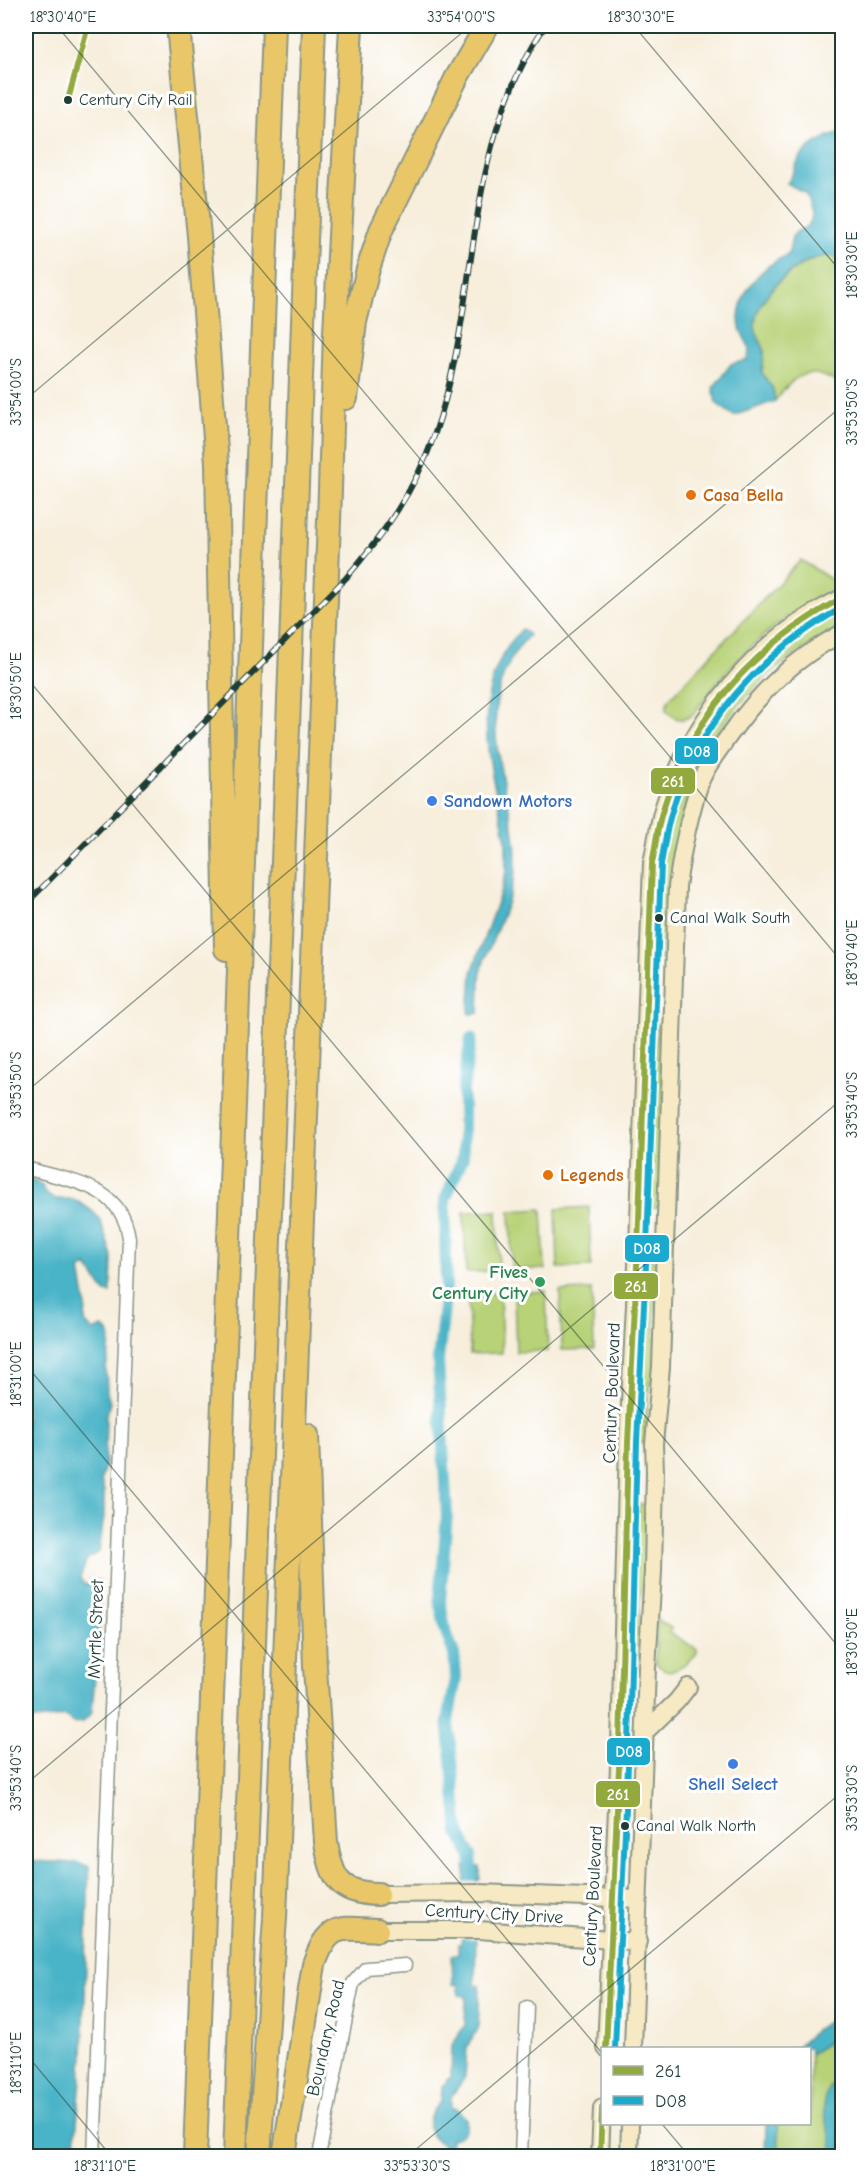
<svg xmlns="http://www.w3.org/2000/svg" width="868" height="2182" font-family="'Comic Neue',sans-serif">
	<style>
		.green { fill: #b7d277; stroke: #6b8856; stroke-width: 1.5 }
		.water { fill: #4ab4c7; stroke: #34787e; stroke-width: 1.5 }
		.pier { fill: #f7eedc }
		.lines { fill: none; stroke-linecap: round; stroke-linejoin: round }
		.canal { stroke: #4ab4c7; stroke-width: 12 }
		.minor-casing { stroke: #8b9688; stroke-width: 15 }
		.secondary-casing { stroke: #8b9688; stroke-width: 20 }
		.motorway-casing { stroke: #8b9688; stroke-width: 26 }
		.minor { stroke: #fff; stroke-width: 12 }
		.secondary { stroke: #f6e9c3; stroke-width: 16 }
		.motorway { stroke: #e9c769; stroke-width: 22 }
		.rail-casing { stroke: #1f3d34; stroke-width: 6 }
		.rail { stroke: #fff; stroke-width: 4; stroke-dasharray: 11; stroke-linecap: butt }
		.bus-1-casing { stroke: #fff; stroke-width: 10 }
		.bus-2-casing { stroke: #fff; stroke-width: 10 }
		.bus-1 { stroke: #92a93e; stroke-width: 6 }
		.bus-2 { stroke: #19aace; stroke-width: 6 }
		.ticks { fill: none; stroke: #1f3d34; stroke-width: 1.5; stroke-opacity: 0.45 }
		.bus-dot { fill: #1f3d34; stroke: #fff; stroke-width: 2 }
		.food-dot { fill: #e8710a; stroke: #fff; stroke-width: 2 }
		.shop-dot { fill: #3f7fe0; stroke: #fff; stroke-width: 2 }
		.leisure-dot { fill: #2e9e5b; stroke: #fff; stroke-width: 2 }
		.labels { text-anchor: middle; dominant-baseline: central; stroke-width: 6; stroke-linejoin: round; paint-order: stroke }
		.bus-label { font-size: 16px; fill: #1f3d34; stroke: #fff; text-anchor: start }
		.food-label { font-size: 18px; font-weight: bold; fill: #c56008; stroke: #fff; text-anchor: start }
		.shop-label { font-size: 18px; font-weight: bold; fill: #366cbe; stroke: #fff; text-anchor: start }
		.leisure-label { font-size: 18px; font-weight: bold; fill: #27864d; stroke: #fff; text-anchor: end }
		.street-label { font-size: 18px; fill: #1f3d34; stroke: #fff }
		.line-badge { stroke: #fff; stroke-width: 2 }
		.badge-label { font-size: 16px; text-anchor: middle; font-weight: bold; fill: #fff }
		.neatline { fill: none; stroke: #1f3d34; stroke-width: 2 }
		.ticks-label { font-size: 15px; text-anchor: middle; fill: #1f3d34 }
	</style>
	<rect width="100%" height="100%" fill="#fff"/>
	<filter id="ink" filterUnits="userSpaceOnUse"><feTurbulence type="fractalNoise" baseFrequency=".0167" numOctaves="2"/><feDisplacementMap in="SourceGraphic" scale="12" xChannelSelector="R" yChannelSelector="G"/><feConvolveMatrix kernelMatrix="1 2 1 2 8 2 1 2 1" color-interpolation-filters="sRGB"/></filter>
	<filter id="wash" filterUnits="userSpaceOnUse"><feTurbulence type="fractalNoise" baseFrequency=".008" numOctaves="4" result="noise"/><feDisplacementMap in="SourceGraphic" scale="24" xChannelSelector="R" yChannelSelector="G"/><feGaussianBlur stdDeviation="1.35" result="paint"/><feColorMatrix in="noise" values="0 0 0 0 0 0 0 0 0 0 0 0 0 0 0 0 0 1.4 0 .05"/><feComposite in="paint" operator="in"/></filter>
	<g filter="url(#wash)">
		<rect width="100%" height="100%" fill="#f7eedc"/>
		<path class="green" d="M825,255L836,256L842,259V385C808,366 798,371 775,401L773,389L762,373C762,366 765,357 764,350C762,343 756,336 755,328C750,298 798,262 825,255Z
			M801,560L841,586C777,617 733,657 693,715C681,722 675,720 666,710L668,700Z
			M842,606V626C785,658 754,682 714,736L707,731C712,722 718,712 724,703C747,671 806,622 842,606Z
			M683,788L690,791L668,886L662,960H654L657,882L666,839Z
			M656,1024H665L660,1207H651L647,1200L646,1148L654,1095Z
			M589,1207L591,1267L558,1268L556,1209Z
			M542,1209L545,1269L512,1270L510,1211Z
			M497,1211L499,1271L466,1272L464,1212Z
			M647,1260L657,1261L654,1368L647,1402L645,1443L636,1442Z
			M592,1290L594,1349L562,1350L560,1291Z
			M546,1291L548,1351L516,1352L514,1293Z
			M500,1293L502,1353L470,1354L468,1294Z
			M638,1504L648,1505L647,1563L640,1602L638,1667H629Z
			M657,1619L671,1628L670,1633L697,1649V1653C681,1666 674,1680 655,1663Z
			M630,1725H640V1753L627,1807L624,1875L619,1874L622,1805L628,1771Z
			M842,2034V2156H779L778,2124H810V2054Z"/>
		<path class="water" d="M842,132C843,143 839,182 842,189V259C810,244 757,292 755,324C754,334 762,341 764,350C765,357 762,366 762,373L773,389L775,401L734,416L716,403L713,388L731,364L747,360L750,349C747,342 742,335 740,328C734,297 760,266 788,255L792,237L796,232L806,227L811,221L812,212L806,194L787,183C793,176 794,169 798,161C806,146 827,135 842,132Z
			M522,629L529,635C482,685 494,742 508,804C513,826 518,849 515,872C512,896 501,919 492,942C488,951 483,961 481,972C479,985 480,1000 479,1013L469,1014L472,972L502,888L506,872V841C492,767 463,692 522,629Z
			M26,1177L42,1185L45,1194L56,1199H74L91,1210L100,1219L112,1256L111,1293L105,1292L87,1266L80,1270L86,1304L85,1322L93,1331L103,1327L110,1334L109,1353L106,1368L107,1392L110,1403L106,1415L105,1465L101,1480L104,1491V1516L99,1552L87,1559L80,1578L85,1585L99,1580V1628L92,1712L83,1722L73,1723L64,1716C58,1718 31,1721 26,1720Z
			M32,1861L77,1863L89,1866L83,2057L74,2156H26V1865Z
			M465,1866L480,1867V1879L477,1882L475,1985L480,1986L478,2029L467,2047L465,2077L451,2097V2108H456L466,2118C468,2130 462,2137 451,2139L449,2156H445V2146C423,2135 425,2116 441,2101L442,2085L445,2084L447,2079L451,2078L452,2045L465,2025L466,1996L459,1995V1985L453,1984L452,1955H458V1944H461L463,1938Z
			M842,2012V2034L810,2054V2048H795L817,2029Z
			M842,2075V2156H834C832,2124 808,2098 842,2075Z
			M766,2124H778L779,2156H765Z"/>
		<path class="pier" d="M462,1882H481L478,1939L460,1938Z"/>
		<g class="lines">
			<path class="canal" d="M471,1038L463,1089V1157L445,1200L446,1289L438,1360L447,1515L440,1601L445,1629L454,1654L456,1678L448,1721L459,1833L471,1856L472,1867"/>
		</g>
	</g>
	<g filter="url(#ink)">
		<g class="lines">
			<defs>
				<path id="minor" d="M26,1168C68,1181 122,1184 129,1238L94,2156
					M319,2156L353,1983L366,1968L405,1965
					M521,2156L527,2007"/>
				<path id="secondary" d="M645,1732L677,1701L688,1687
					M384,1894L480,1893L639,1899
					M383,1930H479L638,1942
					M606,2048L620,1744L628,1442L638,1246L652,863C656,845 658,826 663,809C691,719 757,638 842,598
					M633,2048L647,1668L653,1572L655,1471L654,1444L661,1367L677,887C682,850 689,815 701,780C707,765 719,750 728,737C761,691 792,660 842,633
					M600,2156L602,2108
					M629,2156L630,2124"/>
				<path id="motorway" d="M178,26L199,236L217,463L226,949
					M346,398L355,322L368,269L381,230L457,77L487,26
					M307,1435L315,1667L326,1842C332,1878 338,1893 378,1894
					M195,2156L274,26
					M235,2156L314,26
					M259,2156L275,1918L329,521L335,332L351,26
					M284,2156L314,1964C329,1923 338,1928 377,1930"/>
			</defs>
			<use href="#minor" class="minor-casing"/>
			<use href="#secondary" class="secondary-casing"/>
			<use href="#motorway" class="motorway-casing"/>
			<use href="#minor" class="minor"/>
			<use href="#secondary" class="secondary"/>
			<use href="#motorway" class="motorway"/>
			<defs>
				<path id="rail" d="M26,904L346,578C383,535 415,490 434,436C483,297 459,154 545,26"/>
			</defs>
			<use href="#rail" class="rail-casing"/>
			<use href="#rail" class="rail"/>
			<defs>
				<path id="bus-1" d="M68,100L88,26
					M606,2048L620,1744L628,1442L638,1246L652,863C656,845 657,826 663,809C693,713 755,645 842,598
					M600,2156L602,2108"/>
				<path id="bus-2" d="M615,2048L629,1744L637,1442L647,1246L661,864C664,848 666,831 671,814C696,724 762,652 842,608"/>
			</defs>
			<use href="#bus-1" class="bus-1-casing"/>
			<use href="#bus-2" class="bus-2-casing"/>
			<use href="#bus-1" class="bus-1"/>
			<use href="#bus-2" class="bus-2"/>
		</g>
	</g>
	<path class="ticks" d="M57,26L842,962M634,26L842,273M26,399L470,26M26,677L842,1651M26,1092L842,406M26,1365L602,2053M26,1784L842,1099M26,2054L111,2156M662,2124L689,2156M408,2156L842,1792"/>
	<g class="bus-dot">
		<circle cx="68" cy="100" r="5"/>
		<circle cx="659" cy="918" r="5"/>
		<circle cx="625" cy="1826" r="5"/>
	</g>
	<g class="food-dot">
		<circle cx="691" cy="495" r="6"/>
		<circle cx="548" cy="1175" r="6"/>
	</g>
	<g class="shop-dot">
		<circle cx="432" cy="801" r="6"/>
		<circle cx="733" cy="1764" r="6"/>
	</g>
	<circle class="leisure-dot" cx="540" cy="1282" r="6"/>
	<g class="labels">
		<g class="bus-label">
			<text x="79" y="100">Century City Rail</text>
			<text x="670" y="918">Canal Walk South</text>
			<text x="636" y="1826">Canal Walk North</text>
		</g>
		<g class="food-label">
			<text x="703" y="495">Casa Bella</text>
			<text x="560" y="1175">Legends</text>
		</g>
		<g class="shop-label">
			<text x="444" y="801">Sandown Motors</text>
			<text x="733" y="1784" text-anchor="middle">Shell Select</text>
		</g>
		<g class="leisure-label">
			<text x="528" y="1272">Fives<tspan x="528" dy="21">Century City</tspan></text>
		</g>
		<g class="street-label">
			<text transform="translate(612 1393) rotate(-88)">Century Boulevard</text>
			<text transform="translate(96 1629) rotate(-88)">Myrtle Street</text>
			<text transform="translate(593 1896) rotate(-87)">Century Boulevard</text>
			<text transform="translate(494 1914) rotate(3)">Century City Drive</text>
			<text transform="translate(326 2038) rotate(-77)">Boundary Road</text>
		</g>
	</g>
	<g class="line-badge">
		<rect x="674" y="737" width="45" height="28" rx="6" fill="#19aace"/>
		<rect x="650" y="767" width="46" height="28" rx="6" fill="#92a93e"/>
		<rect x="624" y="1234" width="46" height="29" rx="6" fill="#19aace"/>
		<rect x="613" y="1272" width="46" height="28" rx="6" fill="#92a93e"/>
		<rect x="606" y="1737" width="45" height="29" rx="6" fill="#19aace"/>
		<rect x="595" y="1780" width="46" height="28" rx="6" fill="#92a93e"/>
	</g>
	<g class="badge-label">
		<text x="697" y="757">D08</text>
		<text x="673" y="787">261</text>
		<text x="647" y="1254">D08</text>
		<text x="636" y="1292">261</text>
		<text x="629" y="1757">D08</text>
		<text x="618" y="1800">261</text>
	</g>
	<rect width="868" height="2182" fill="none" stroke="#fff" stroke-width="66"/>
	<rect x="601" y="2047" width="210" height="78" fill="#ffffff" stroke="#a5b1ae" stroke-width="1.5"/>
	<rect x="613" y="2066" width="30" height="9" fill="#92a93e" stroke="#a5b1ae" stroke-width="1.5"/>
	<text x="655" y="2077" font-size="18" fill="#1f3d34">261</text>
	<rect x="613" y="2096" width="30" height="9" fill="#19aace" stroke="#a5b1ae" stroke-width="1.5"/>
	<text x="655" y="2107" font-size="18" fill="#1f3d34">D08</text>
	<rect x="33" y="33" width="802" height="2116" class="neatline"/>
	<g class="ticks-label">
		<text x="63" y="22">18°30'40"E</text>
		<text x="461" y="22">33°54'00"S</text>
		<text x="641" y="22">18°30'30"E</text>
		<text transform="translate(852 265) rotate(-90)" y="5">18°30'30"E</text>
		<text transform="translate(16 392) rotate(-90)" y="5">33°54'00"S</text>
		<text transform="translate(852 412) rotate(-90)" y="5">33°53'50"S</text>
		<text transform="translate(16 686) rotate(-90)" y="5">18°30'50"E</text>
		<text transform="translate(852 953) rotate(-90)" y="5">18°30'40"E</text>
		<text transform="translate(16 1085) rotate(-90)" y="5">33°53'50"S</text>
		<text transform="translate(852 1105) rotate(-90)" y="5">33°53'40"S</text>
		<text transform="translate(16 1374) rotate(-90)" y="5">18°31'00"E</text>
		<text transform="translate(852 1642) rotate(-90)" y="5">18°30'50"E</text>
		<text transform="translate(16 1778) rotate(-90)" y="5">33°53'40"S</text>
		<text transform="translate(852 1798) rotate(-90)" y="5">33°53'30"S</text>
		<text transform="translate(16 2063) rotate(-90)" y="5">18°31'10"E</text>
		<text x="105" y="2171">18°31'10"E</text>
		<text x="417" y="2171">33°53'30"S</text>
		<text x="683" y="2171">18°31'00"E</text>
	</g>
</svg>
